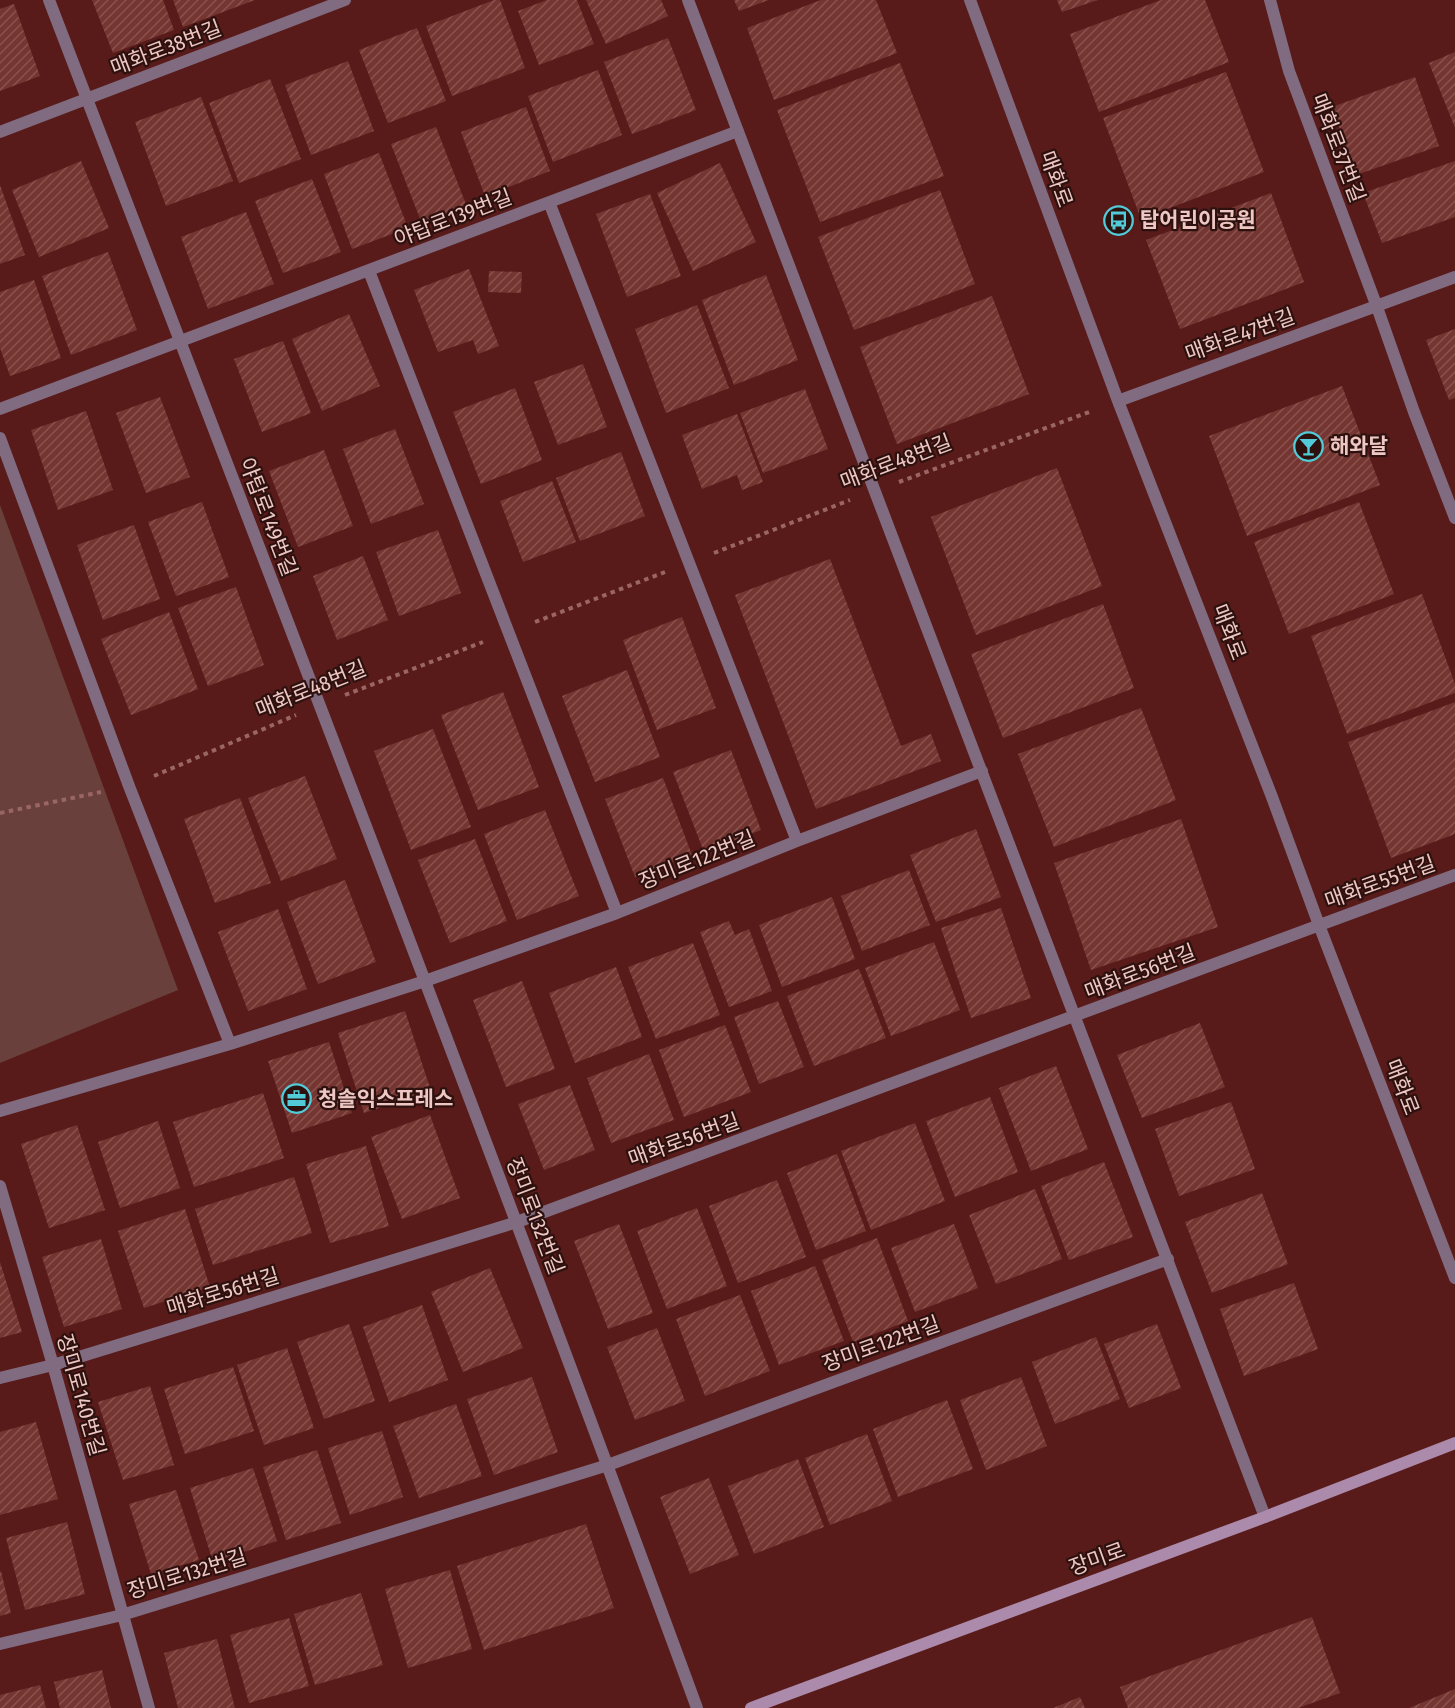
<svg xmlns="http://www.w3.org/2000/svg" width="1455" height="1708" font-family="'Fira Sans Condensed','Noto Sans KR',sans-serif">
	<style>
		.park { fill: #6a403c }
		.building { fill: url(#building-hatch) }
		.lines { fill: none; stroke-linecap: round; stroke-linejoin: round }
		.path { stroke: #9a6663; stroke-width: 4; stroke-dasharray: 4.5 4.5; stroke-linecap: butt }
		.street { stroke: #806b80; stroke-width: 12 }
		.secondary { stroke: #ab8aab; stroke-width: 12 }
		.labels { text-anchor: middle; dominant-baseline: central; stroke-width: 4.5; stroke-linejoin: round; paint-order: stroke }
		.street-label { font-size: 21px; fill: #eec7c3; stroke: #2c110f }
		.poi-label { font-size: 21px; font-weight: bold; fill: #eec7c3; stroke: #2c110f; text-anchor: start }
	</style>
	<defs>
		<pattern id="building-hatch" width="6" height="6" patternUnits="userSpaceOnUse" patternTransform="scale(1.5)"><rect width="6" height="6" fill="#753632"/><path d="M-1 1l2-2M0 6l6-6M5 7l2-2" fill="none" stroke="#89524e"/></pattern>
	</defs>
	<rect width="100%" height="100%" fill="#581b19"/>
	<path class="park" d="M0,505L178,990L0,1063Z"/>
	<path class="building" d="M92,0H163L174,30L113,53Z
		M173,0H255L183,27Z
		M494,0H500L525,68L452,96L426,26Z
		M547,0H577L594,44L539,65L518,11Z
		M586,0H661L668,16L606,44Z
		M734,0H769L739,11Z
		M821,0H876L897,53L774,100L747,28Z
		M1057,0H1098L1062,12Z
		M1161,0H1205L1229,62L1099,112L1070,34Z
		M14,4L40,76L0,91V9Z
		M417,28L446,101L388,123L359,50Z
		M668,38L696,110L632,134L604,62Z
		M1455,52V128L1429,63Z
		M348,61L374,131L311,155L285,85Z
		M900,63L944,176L820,222L777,110Z
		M598,70L622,135L553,162L528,96Z
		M1226,72L1264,172L1141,219L1103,118Z
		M1415,77L1439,146L1356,175L1332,107Z
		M270,79L301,159L239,183L209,103Z
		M201,97L233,181L166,206L135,122Z
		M526,107L550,171L485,196L461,132Z
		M436,127L467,207L422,224L391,144Z
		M379,153L408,228L352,249L324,174Z
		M81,161L109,228L39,257L12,190Z
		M1455,161V217L1382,243L1363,193Z
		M720,163L756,242L693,271L657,193Z
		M312,179L341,252L283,273L255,201Z
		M0,185L25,255L0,264Z
		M940,190L975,284L854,330L818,237Z
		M1271,193L1304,282L1180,329L1146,240Z
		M650,194L681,276L627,297L596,214Z
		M246,212L274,284L208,309L181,237Z
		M108,252L137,330L71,355L42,276Z
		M469,269L499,346L478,354L473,340L438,352L414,290Z
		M489,271L522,272L521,293L488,292Z
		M766,275L798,360L734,385L702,300Z
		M34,280L61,358L10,376L0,348V292Z
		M992,296L1029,394L897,444L860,347Z
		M697,305L729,388L666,413L635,329Z
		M349,314L380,386L322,411L292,339Z
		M1455,329V398L1449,400L1426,340Z
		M283,341L311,413L262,432L234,359Z
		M583,364L607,427L558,445L534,382Z
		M1342,386L1380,485L1247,536L1209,436Z
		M515,388L542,460L481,484L453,412Z
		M805,389L828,449L763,473L740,413Z
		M160,397L190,477L146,493L116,413Z
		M86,411L113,490L58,510L31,430Z
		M737,414L763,482L742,490L737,475L702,489L682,435Z
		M395,429L424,504L371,524L343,449Z
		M324,450L353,526L298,547L269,471Z
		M621,452L645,516L580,541L556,478Z
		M1057,468L1102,586L976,635L931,517Z
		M552,481L576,542L523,562L500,501Z
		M202,502L229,577L176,596L148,522Z
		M1359,502L1394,594L1289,634L1254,542Z
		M134,525L160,599L103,620L77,545Z
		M438,530L461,593L399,616L376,552Z
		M363,556L388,620L337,640L313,576Z
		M830,559L901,746L931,734L941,761L816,809L735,595Z
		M236,587L264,665L208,686L178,608Z
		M1422,594L1455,684V693L1347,734L1311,636Z
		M1103,604L1134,688L1003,738L971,654Z
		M169,612L198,689L131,715L101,639Z
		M682,617L716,708L657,730L623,640Z
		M627,670L660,757L595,782L562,696Z
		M503,692L539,787L478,810L441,715Z
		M1455,702V834L1391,858L1348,742Z
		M1141,708L1176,800L1054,847L1018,754Z
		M433,729L471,827L411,850L374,751Z
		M731,750L761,830L704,852L673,772Z
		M305,776L337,859L281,881L248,798Z
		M663,778L692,855L635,877L605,799Z
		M240,798L271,883L215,903L184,819Z
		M545,810L579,896L517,920L484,834Z
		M1181,819L1218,927L1091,970L1054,863Z
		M976,829L1001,897L936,922L910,855Z
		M475,839L507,921L450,943L418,860Z
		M909,870L930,925L862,951L841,896Z
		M345,880L376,962L318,984L287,902Z
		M832,897L855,959L782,987L759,925Z
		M1001,908L1031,998L971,1018L941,928Z
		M278,909L307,989L248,1011L218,932Z
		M729,921L735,935L749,929L772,991L729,1007L700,932Z
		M934,942L960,1010L891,1036L865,968Z
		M693,943L720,1015L656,1039L628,967Z
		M616,967L642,1037L575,1063L549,993Z
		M859,969L886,1038L814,1066L787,996Z
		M522,981L555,1069L506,1087L473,1000Z
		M778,1001L804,1067L759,1084L734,1017Z
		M405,1011L431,1091L364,1113L338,1033Z
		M1200,1023L1225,1087L1142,1118L1117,1055Z
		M725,1025L751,1092L684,1117L659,1050Z
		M329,1042L352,1113L292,1133L268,1061Z
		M649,1054L674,1120L611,1143L587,1078Z
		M1056,1066L1088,1149L1031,1171L999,1088Z
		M570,1085L595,1150L544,1170L518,1104Z
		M263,1093L284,1158L194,1187L173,1122Z
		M990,1097L1018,1172L955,1197L926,1121Z
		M1231,1102L1255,1169L1179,1196L1155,1129Z
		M430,1115L460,1198L402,1219L371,1137Z
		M158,1121L180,1188L120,1208L98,1142Z
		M915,1123L945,1201L871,1230L841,1151Z
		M77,1125L105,1210L49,1228L21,1144Z
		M366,1146L389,1226L330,1243L306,1164Z
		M837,1154L866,1231L816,1250L787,1173Z
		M1104,1162L1133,1237L1069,1260L1041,1186Z
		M294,1177L312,1233L213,1265L195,1209Z
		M777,1180L806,1257L738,1283L709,1206Z
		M1035,1189L1062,1259L996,1284L969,1215Z
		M1262,1193L1288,1264L1212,1293L1185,1222Z
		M697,1208L727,1286L667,1309L637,1231Z
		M185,1209L210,1287L144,1308L118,1231Z
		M619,1224L653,1313L608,1329L574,1241Z
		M954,1224L978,1288L915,1312L891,1248Z
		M877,1238L908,1321L853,1342L822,1260Z
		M101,1239L122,1309L64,1327L42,1257Z
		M0,1262L22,1332L0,1338Z
		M815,1266L844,1341L779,1365L751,1291Z
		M490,1268L523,1348L463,1372L431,1292Z
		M1294,1283L1318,1349L1244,1376L1220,1309Z
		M740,1295L770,1371L705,1396L676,1319Z
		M422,1305L448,1380L389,1402L363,1327Z
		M349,1324L375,1401L324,1419L297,1342Z
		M1157,1324L1181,1388L1129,1408L1104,1344Z
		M657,1328L685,1401L635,1420L607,1347Z
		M1096,1337L1120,1399L1055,1424L1032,1362Z
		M287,1348L314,1428L264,1445L237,1365Z
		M233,1367L254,1431L185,1454L164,1389Z
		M532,1377L558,1452L494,1475L467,1399Z
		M1021,1377L1047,1446L986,1470L960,1400Z
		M150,1386L174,1465L123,1480L98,1402Z
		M947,1400L973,1469L898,1497L873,1429Z
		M456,1404L482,1476L419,1498L393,1426Z
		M36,1422L58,1499L0,1515V1432Z
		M382,1431L403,1497L350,1515L328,1448Z
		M867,1434L892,1501L830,1525L805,1458Z
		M317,1450L341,1523L286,1540L263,1467Z
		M798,1459L824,1527L754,1554L728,1486Z
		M253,1468L277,1541L213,1562L190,1488Z
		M709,1478L739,1555L690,1574L660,1497Z
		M176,1490L199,1560L151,1574L129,1504Z
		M67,1522L85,1594L25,1610L6,1538Z
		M586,1524L614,1608L484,1650L457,1566Z
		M450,1570L472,1649L408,1668L385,1589Z
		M1,1571L11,1613L0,1616V1572Z
		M361,1593L383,1665L315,1685L294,1614Z
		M1312,1617L1340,1693L1298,1708H1128L1120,1687Z
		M289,1618L309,1686L249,1703L230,1635Z
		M217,1639L235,1708H178L164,1653Z
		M102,1670L111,1708H60L54,1682Z
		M40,1685L46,1708H0V1695Z
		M1455,1689V1708H1409Z
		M1080,1697L1085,1708H1053Z"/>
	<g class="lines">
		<path class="path" d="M899,482L1092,411
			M714,553L850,500
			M535,622L665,572
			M345,695L483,642
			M154,776L296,715
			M0,813L101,792"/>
		<path class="street" d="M49,0C267,568 487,1136 697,1708
			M688,0L1265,1517
			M970,0L1118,401L1272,797L1319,925L1455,1278
			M1270,0L1289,71L1377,307L1414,412L1455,518
			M0,132L345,0
			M549,202L797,841
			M369,271L617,913
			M1118,401L1455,277
			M0,409L738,131
			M0,438L129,786L230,1044
			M0,1111L230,1044L425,981L617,913L797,841L982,771
			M0,1186L53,1365L149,1708
			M0,1378L53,1365L517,1222L1455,875
			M0,1644L122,1615L608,1465L1168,1259"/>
		<path class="secondary" d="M751,1708L1265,1517L1455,1443"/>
	</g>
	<defs>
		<symbol id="bus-ring" viewBox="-11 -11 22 22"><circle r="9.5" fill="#2c110f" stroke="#52cbd9" stroke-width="1.5"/><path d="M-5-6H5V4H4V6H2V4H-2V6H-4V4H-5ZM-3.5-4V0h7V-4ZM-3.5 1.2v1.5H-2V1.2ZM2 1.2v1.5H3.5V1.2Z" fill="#52cbd9"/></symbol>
		<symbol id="bar-ring" viewBox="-11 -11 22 22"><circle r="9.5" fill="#2c110f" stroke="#52cbd9" stroke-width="1.5"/><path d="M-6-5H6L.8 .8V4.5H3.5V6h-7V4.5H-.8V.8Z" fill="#52cbd9"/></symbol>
		<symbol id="office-ring" viewBox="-11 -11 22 22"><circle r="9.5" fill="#2c110f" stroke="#52cbd9" stroke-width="1.5"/><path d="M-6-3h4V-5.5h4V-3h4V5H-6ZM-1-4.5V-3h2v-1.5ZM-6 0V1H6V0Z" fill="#52cbd9"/></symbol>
	</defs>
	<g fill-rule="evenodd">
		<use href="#bus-ring" x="1102" y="204" width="33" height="33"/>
		<use href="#bar-ring" x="1292" y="430" width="33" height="33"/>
		<use href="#office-ring" x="280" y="1082" width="33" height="33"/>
	</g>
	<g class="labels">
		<g class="street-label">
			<text transform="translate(166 48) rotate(-21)">매화로38번길</text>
			<text transform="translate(1338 148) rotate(69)">매화로37번길</text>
			<text transform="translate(1056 179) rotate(70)">매화로</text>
			<text transform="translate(453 218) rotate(-21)">야탑로139번길</text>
			<text transform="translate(1240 335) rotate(-20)">매화로47번길</text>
			<text transform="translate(896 462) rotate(-21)">매화로48번길</text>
			<text transform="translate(268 517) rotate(69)">야탑로149번길</text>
			<text transform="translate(1229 632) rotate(69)">매화로</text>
			<text transform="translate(311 689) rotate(-22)">매화로48번길</text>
			<text transform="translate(697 860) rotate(-22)">장미로122번길</text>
			<text transform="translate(1380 882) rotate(-20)">매화로55번길</text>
			<text transform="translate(1140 972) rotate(-21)">매화로56번길</text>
			<text transform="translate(1402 1087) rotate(69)">매화로</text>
			<text transform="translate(684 1140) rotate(-20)">매화로56번길</text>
			<text transform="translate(535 1216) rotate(69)">장미로132번길</text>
			<text transform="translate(223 1292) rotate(-17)">매화로56번길</text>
			<text transform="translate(881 1344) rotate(-20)">장미로122번길</text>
			<text transform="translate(81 1395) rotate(74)">장미로140번길</text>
			<text transform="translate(1097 1559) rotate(-20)">장미로</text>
			<text transform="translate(187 1574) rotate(-17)">장미로132번길</text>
		</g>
		<g class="poi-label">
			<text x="1140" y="220">탑어린이공원</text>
			<text x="1330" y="446">해와달</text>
			<text x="318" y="1099">청솔익스프레스</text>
		</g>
	</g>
</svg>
